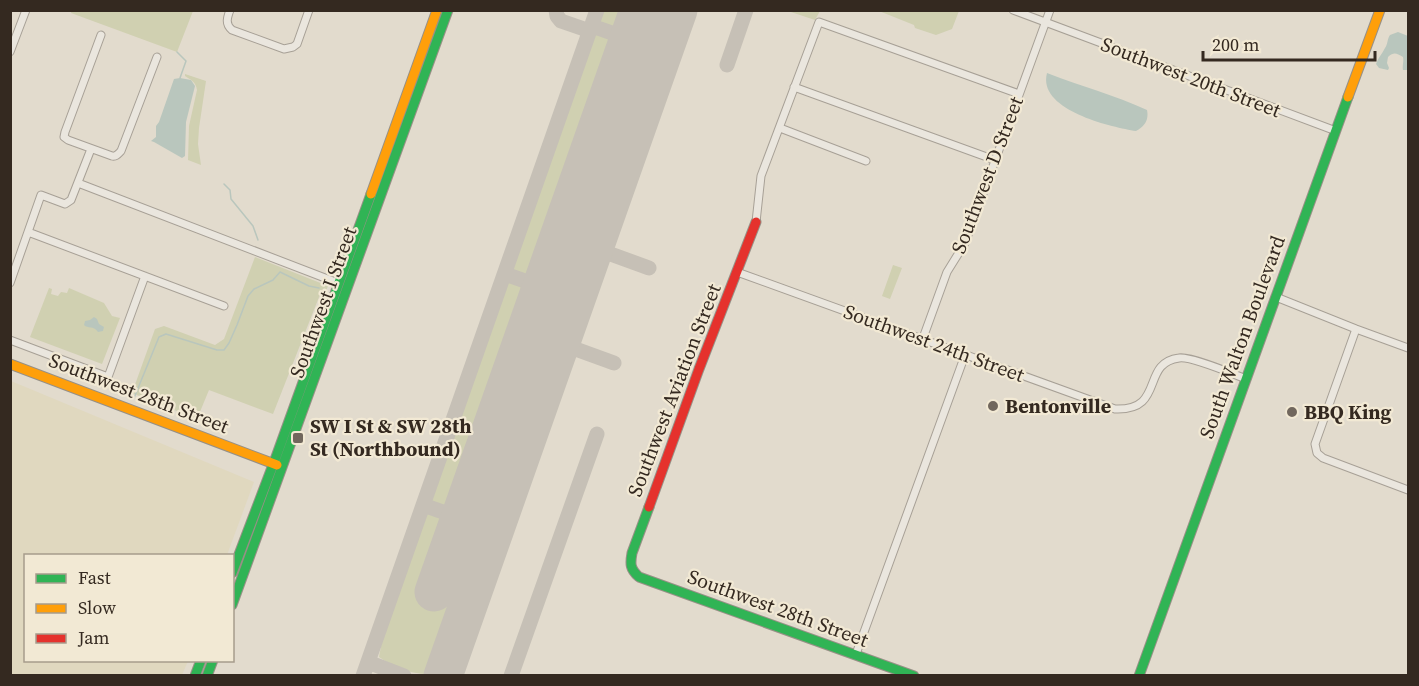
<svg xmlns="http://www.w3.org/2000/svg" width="1419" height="686" font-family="'Source Serif 4',serif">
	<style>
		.farmland { fill: #e0d8bf }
		.green { fill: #d0d0b1 }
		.water { fill: #b9c6bd }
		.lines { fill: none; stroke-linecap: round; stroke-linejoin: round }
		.stream { stroke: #b9c6bd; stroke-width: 1.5 }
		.taxiway { stroke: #c6c0b6; stroke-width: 15 }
		.runway { stroke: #c6c0b6; stroke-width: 39 }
		.street-casing { stroke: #a7a096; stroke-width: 9 }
		.fast-casing { stroke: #979086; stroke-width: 11 }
		.slow-casing { stroke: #979086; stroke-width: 11 }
		.jam-casing { stroke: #979086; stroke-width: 11 }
		.street { stroke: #eae6de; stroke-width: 7 }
		.fast { stroke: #30b455; stroke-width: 9 }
		.slow { stroke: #ff9f0a; stroke-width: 9 }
		.jam { stroke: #e5322d; stroke-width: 9 }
		.poi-dot { fill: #71675d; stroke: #f2e9d4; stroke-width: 2 }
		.labels { text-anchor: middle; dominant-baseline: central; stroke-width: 4.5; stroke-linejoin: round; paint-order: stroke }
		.street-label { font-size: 20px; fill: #342920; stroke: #f2e9d4 }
		.poi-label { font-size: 20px; font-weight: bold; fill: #342920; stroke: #f2e9d4; text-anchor: start }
	</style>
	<rect width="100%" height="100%" fill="#e2dbcd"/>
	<path class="farmland" d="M11,381L254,482L227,555L26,556V660L188,661L182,675H11Z"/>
	<path class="green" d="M72,10H193V11L177,52L71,13Z
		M602,11H669L438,666L432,674C412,675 395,668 379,657L384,630Z
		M788,11H820L815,20Z
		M879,11L959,10V11L952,29L936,35L915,28L914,25Z
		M185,74L206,81L199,128L198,144L201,165L188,160L189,126L197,90C196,82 191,80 185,76Z
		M255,257L328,286L326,291L321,292L273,414L209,390L197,419L132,393L155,329L164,326L215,345L224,339Z
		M893,265L902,268L890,299L882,296Z
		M49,288L52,289L51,294L58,296L61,292L67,293L69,288L104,303L112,316L120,318L102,364L30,337Z"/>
	<path class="water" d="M1398,32L1408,36V70H1403C1402,66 1404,62 1403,57C1396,53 1394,52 1388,57L1387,63L1389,68L1388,70L1379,68L1376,64C1378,58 1382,54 1385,48C1388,44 1387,39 1390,35Z
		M1047,73C1080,86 1115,95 1147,110C1149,120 1145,126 1136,131C1111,127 1037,110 1047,73Z
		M180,78L191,80L195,86L186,122L185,156L182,158L154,142L151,141L156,137V126L159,122L174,79Z
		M94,317L97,319L99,324L104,327L103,331L98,332C93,325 88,329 84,325L85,321L90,320Z"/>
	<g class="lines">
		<path class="stream" d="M177,52L186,61L180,78
			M224,184L230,190L231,199L253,226L258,240
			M134,398L159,337L166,334L217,350H224L229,343L237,325L248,296L254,289L273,280L280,272L309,286L319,288"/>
		<path class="taxiway" d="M556,10L557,16L561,21L590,31
			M592,26L629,39
			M727,65L746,10
			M594,248L649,268
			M505,274L542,287
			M526,331L614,363
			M423,505L460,518
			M368,662L404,676
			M363,676L597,10
			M511,676L597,434"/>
		<path class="runway" d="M434,592L639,10
			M443,676L678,10"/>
		<defs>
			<path id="street" d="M230,10C227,18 225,24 232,30L284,49L293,47L297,44L309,10
				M1013,10L1336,131
				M101,35L65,132L64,137L68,140L112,156C116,157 118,154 121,151L157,57
				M10,52L26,10
				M794,87L995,160
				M780,128L866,161
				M78,183L338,283
				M756,222L761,176L819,22L1019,94
				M28,232L224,306
				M737,272L1115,409C1166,411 1140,363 1179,358C1191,356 1233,374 1246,379
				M10,283L41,195L65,204L71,200L91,149
				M1276,297L1356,329L1408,348
				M1356,329L1315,444L1317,453L1323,458L1408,490
				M923,338L947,272L965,243L1050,10
				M10,340L108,377L145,276
				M856,654L965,355"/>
			<path id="fast" d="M649,507L632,553C630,564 630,569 639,577L914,676
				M232,573L276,457L371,194
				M232,605L448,10
				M195,676L201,660
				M207,676L213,660
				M1139,676L1348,97"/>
			<path id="slow" d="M1348,97L1380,10
				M371,194L437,10
				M10,364L277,465"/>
			<path id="jam" d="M649,507L699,369L756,222"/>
		</defs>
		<use href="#street" class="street-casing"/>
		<use href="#fast" class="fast-casing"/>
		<use href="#slow" class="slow-casing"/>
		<use href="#jam" class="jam-casing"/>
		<use href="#street" class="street"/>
		<use href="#fast" class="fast"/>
		<use href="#slow" class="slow"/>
		<use href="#jam" class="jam"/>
	</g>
	<g class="poi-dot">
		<circle cx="993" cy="406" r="6"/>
		<circle cx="1292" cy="412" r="6"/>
		<rect x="292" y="432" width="12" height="12" rx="3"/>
	</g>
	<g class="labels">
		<g class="street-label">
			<text transform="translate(1191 77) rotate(21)">Southwest 20th Street</text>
			<text transform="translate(987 175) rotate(-69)">Southwest D Street</text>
			<text transform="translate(323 302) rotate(-70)">Southwest I Street</text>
			<text transform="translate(1242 337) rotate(-70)">South Walton Boulevard</text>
			<text transform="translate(934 343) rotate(20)">Southwest 24th Street</text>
			<text transform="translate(674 390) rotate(-69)">Southwest Aviation Street</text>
			<text transform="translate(139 393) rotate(21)">Southwest 28th Street</text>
			<text transform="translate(778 608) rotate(20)">Southwest 28th Street</text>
		</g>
		<g class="poi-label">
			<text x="1005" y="406">Bentonville</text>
			<text x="1304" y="412">BBQ King</text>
			<text x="310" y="426">SW I St &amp; SW 28th<tspan x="310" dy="23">St (Northbound)</tspan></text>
		</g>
	</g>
	<rect width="1419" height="686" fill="none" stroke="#342920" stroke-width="24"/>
	<rect x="24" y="554" width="210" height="108" fill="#f2e9d4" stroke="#a69c8c" stroke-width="1.5"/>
	<rect x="36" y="574" width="30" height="9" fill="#30b455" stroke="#a69c8c" stroke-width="1.5"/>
	<text x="78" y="584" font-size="18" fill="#342920">Fast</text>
	<rect x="36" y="604" width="30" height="9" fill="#ff9f0a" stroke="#a69c8c" stroke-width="1.5"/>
	<text x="78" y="614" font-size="18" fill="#342920">Slow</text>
	<rect x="36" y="634" width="30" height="9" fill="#e5322d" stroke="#a69c8c" stroke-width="1.5"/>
	<text x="78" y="644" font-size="18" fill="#342920">Jam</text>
	<path d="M1203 51v9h172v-9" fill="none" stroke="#342920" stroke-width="3"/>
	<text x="1212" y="51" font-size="18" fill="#342920" stroke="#f2e9d4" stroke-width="4.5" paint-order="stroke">200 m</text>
</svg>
